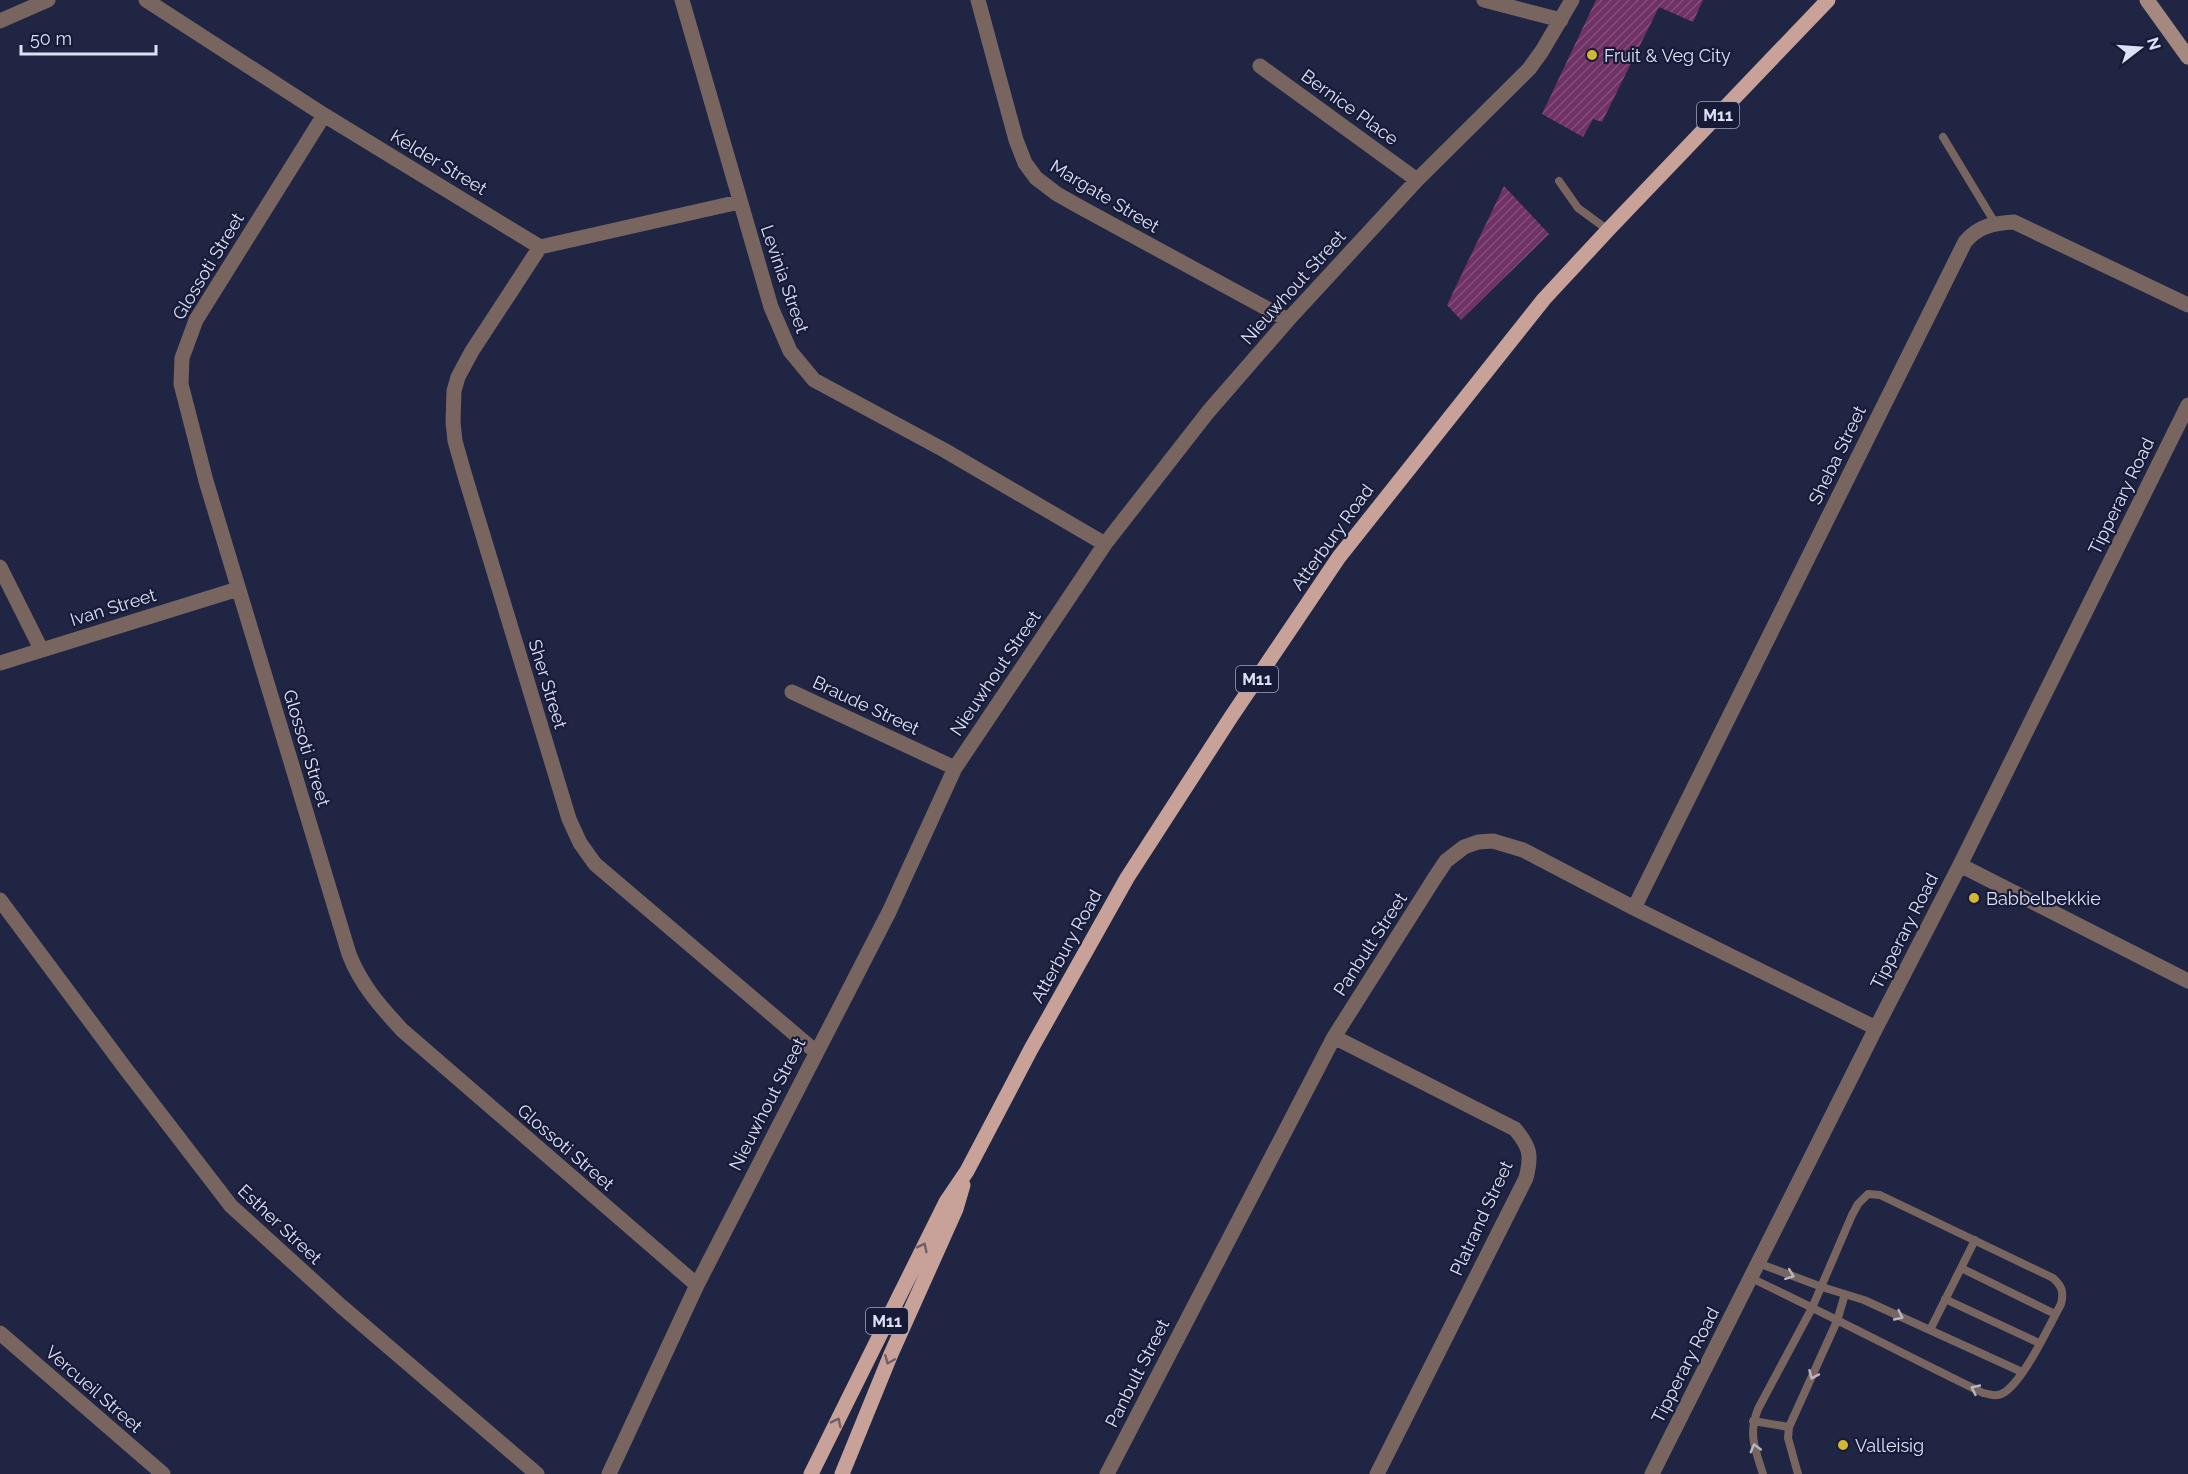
<svg xmlns="http://www.w3.org/2000/svg" width="2188" height="1474" font-family="Raleway,sans-serif">
	<style>
		.building { fill: url(#building-hatch) }
		.lines { fill: none; stroke-linecap: round; stroke-linejoin: round }
		.lane { stroke: #786560; stroke-width: 8 }
		.street { stroke: #786560; stroke-width: 15 }
		.secondary { stroke: #a58880; stroke-width: 15 }
		.primary { stroke: #c8a298; stroke-width: 15 }
		.oneway { stroke: #705e68 }
		.oneway2 { stroke: #b9b6c1 }
		.poi-dot { fill: #d4b635; stroke: #171b38; stroke-width: 2 }
		.labels { text-anchor: middle; dominant-baseline: central; stroke-width: 4.5; stroke-linejoin: round; paint-order: stroke }
		.shield { fill: #171b38; stroke: #a1a6bc; stroke-width: 1.5 }
		.shield-label { font-size: 16px; font-weight: bold; fill: #dce1f5 }
		.poi-label { font-size: 18px; fill: #dce1f5; stroke: #171b38; text-anchor: start }
		.street-label { font-size: 18px; fill: #dce1f5; stroke: #171b38 }
	</style>
	<defs>
		<pattern id="building-hatch" width="6" height="6" patternUnits="userSpaceOnUse" patternTransform="scale(1.5)"><rect width="6" height="6" fill="#703164"/><path d="M-1 1l2-2M0 6l6-6M5 7l2-2" fill="none" stroke="#844f7b"/></pattern>
	</defs>
	<rect width="100%" height="100%" fill="#202543"/>
	<path class="building" d="M1596,0H1703L1693,22L1659,7L1602,122L1593,119L1583,137L1542,114Z
		M1504,186L1549,234L1461,320L1447,305Z"/>
	<g class="lines">
		<path class="lane" d="M1943,137L1995,223
			M1559,181L1578,208L1608,230
			M1758,1263L1822,1287L1864,1300L2022,1372
			M1961,1268L2055,1314
			M1751,1278C1829,1315 1905,1355 1983,1393C1991,1395 1998,1397 2005,1392C2025,1378 2049,1326 2061,1304C2064,1292 2062,1286 2053,1278L1880,1195L1868,1194L1858,1204L1852,1215L1812,1308L1758,1409C1748,1434 1755,1449 1763,1474
			M1945,1299L2039,1343
			M1930,1330L1975,1240
			M1753,1421L1789,1427
			M1798,1474L1788,1438L1789,1427L1837,1321L1845,1294"/>
		<path class="street" d="M146,0L324,115L540,247L739,202
			M682,0L771,307L790,351L814,380L944,450L1105,544
			M978,0L1016,140L1025,163L1036,178L1057,194L1080,207L1288,320
			M1484,0L1561,20
			M0,21L48,0
			M1260,66L1417,180
			M324,115L196,320L182,358L181,384L206,481L349,954C361,985 380,1006 402,1030L697,1285
			M540,247L472,351L458,377L454,391L453,422L455,441L465,476L569,819L580,843L595,864L816,1052
			M0,567L41,649
			M0,663L238,589
			M792,692L955,768
			M1960,865L2188,981
			M0,900L125,1068L231,1206L341,1306L537,1474
			M1634,908L1965,242C1978,226 1994,223 2014,222L2188,305
			M1334,1037L1515,1129C1530,1147 1532,1155 1526,1178L1377,1474
			M0,1333L163,1474
			M609,1474L697,1285L889,912L955,768L1105,544L1208,412L1288,320L1417,180L1529,69L1542,51L1572,0
			M1107,1474L1334,1037L1434,879L1446,861L1464,847L1478,842L1493,841L1523,850L1634,908L1876,1028
			M1652,1474L1876,1028L1960,865L2188,405"/>
		<path class="secondary" d="M2147,0L2188,57"/>
		<path class="primary" d="M811,1474L946,1202L967,1171L1031,1049L1127,878L1231,717L1339,557L1544,299L1608,230L1828,0
			M842,1474L891,1354L956,1209L963,1185"/>
	</g>
	<defs><path id="oneway-chevron" d="M-2-3.5L2.5 0L-2 3.5" fill="none" stroke-width="1.6" stroke-linecap="round" stroke-linejoin="round" transform="scale(1.5)"/></defs>
	<g class="oneway">
		<use href="#oneway-chevron" transform="translate(923 1247) rotate(-64)"/>
		<use href="#oneway-chevron" transform="translate(889 1360) rotate(113)"/>
		<use href="#oneway-chevron" transform="translate(837 1422) rotate(-64)"/>
	</g>
	<g class="oneway2">
		<use href="#oneway-chevron" transform="translate(1790 1275) rotate(21)"/>
		<use href="#oneway-chevron" transform="translate(1899 1316) rotate(25)"/>
		<use href="#oneway-chevron" transform="translate(1813 1375) rotate(114)"/>
		<use href="#oneway-chevron" transform="translate(1975 1389) rotate(-155)"/>
		<use href="#oneway-chevron" transform="translate(1755 1448) rotate(-105)"/>
	</g>
	<g class="poi-dot">
		<circle cx="1592" cy="55" r="6"/>
		<circle cx="1974" cy="898" r="6"/>
		<circle cx="1843" cy="1445" r="6"/>
	</g>
	<g class="labels">
		<g class="shield">
			<rect x="1697" y="102" width="42" height="26" rx="4.5"/>
			<rect x="1236" y="666" width="42" height="26" rx="4.5"/>
			<rect x="866" y="1308" width="42" height="26" rx="4.5"/>
		</g>
		<g class="shield-label">
			<text x="1718" y="115">M11</text>
			<text x="1257" y="679">M11</text>
			<text x="887" y="1321">M11</text>
		</g>
		<g class="poi-label">
			<text x="1604" y="55">Fruit &amp; Veg City</text>
			<text x="1986" y="898">Babbelbekkie</text>
			<text x="1855" y="1445">Valleisig</text>
		</g>
		<g class="street-label">
			<text transform="translate(1350 107) rotate(36)">Bernice Place</text>
			<text transform="translate(439 162) rotate(31)">Kelder Street</text>
			<text transform="translate(1105 196) rotate(31)">Margate Street</text>
			<text transform="translate(208 266) rotate(-59)">Glossoti Street</text>
			<text transform="translate(785 279) rotate(71)">Levinia Street</text>
			<text transform="translate(1293 287) rotate(-48)">Nieuwhout Street</text>
			<text transform="translate(1837 455) rotate(-64)">Sheba Street</text>
			<text transform="translate(2121 496) rotate(-64)">Tipperary Road</text>
			<text transform="translate(1332 537) rotate(-54)">Atterbury Road</text>
			<text transform="translate(113 607) rotate(-17)">Ivan Street</text>
			<text transform="translate(995 673) rotate(-56)">Nieuwhout Street</text>
			<text transform="translate(548 684) rotate(73)">Sher Street</text>
			<text transform="translate(866 705) rotate(25)">Braude Street</text>
			<text transform="translate(307 748) rotate(73)">Glossoti Street</text>
			<text transform="translate(1904 931) rotate(-63)">Tipperary Road</text>
			<text transform="translate(1370 944) rotate(-57)">Panbult Street</text>
			<text transform="translate(1066 946) rotate(-61)">Atterbury Road</text>
			<text transform="translate(767 1104) rotate(-63)">Nieuwhout Street</text>
			<text transform="translate(566 1147) rotate(41)">Glossoti Street</text>
			<text transform="translate(1481 1218) rotate(-65)">Platrand Street</text>
			<text transform="translate(280 1224) rotate(43)">Esther Street</text>
			<text transform="translate(1685 1365) rotate(-63)">Tipperary Road</text>
			<text transform="translate(1137 1373) rotate(-63)">Panbult Street</text>
			<text transform="translate(94 1389) rotate(41)">Vercueil Street</text>
		</g>
	</g>
	<g transform="translate(2140 48) rotate(73)" stroke="#171b38" stroke-width="4.5" paint-order="stroke">
	<path d="M0-4.5L10 22L0 15L-10 22Z" fill="#dce1f5"/>
	<text y="-9" font-size="16" font-weight="bold" text-anchor="middle" fill="#dce1f5">N</text>
	</g>
	<path d="M21 45v9h135v-9" fill="none" stroke="#dce1f5" stroke-width="3"/>
	<text x="30" y="45" font-size="18" fill="#dce1f5" stroke="#171b38" stroke-width="4.5" paint-order="stroke">50 m</text>
</svg>
